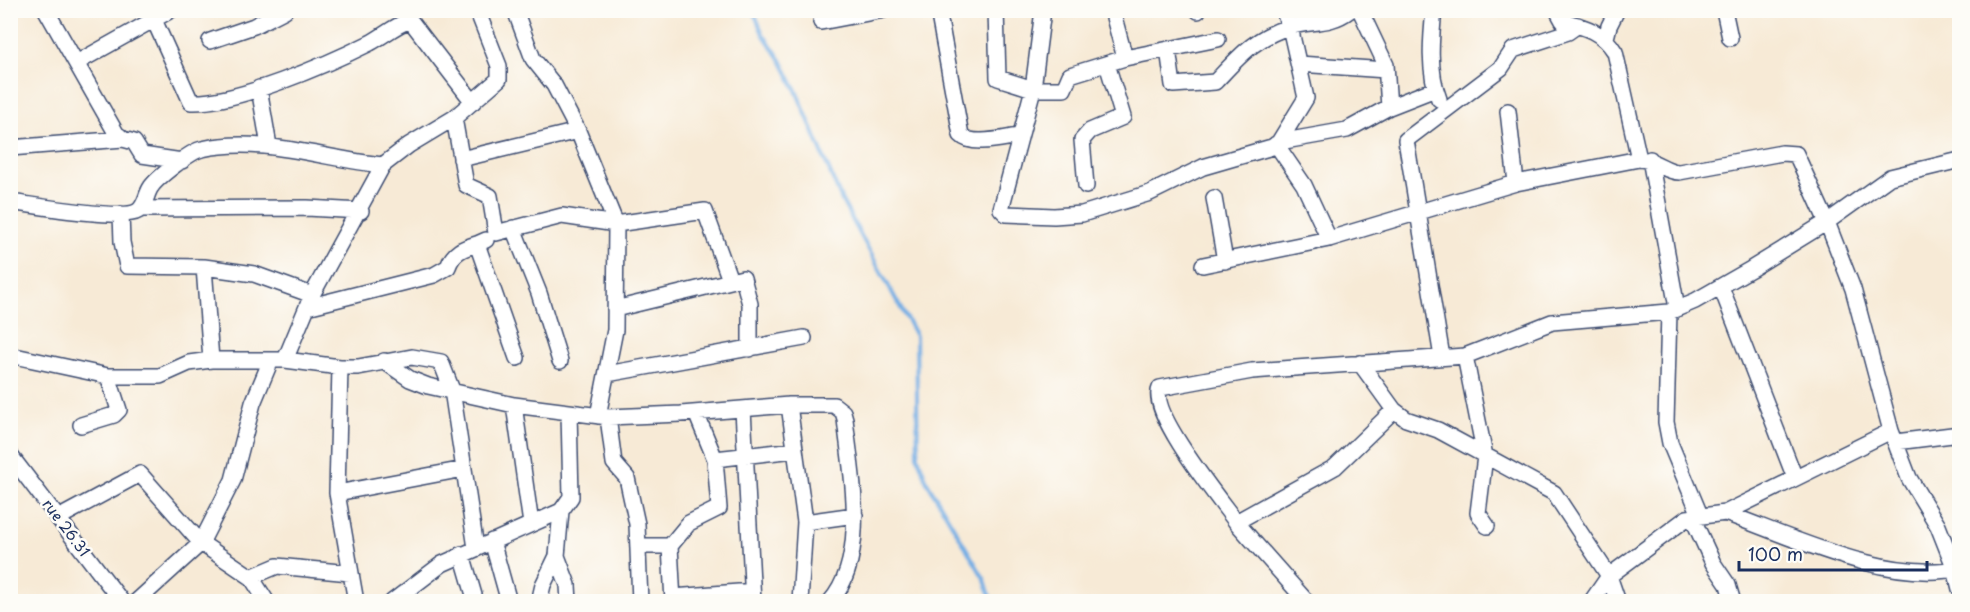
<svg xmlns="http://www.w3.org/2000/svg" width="1970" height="612" font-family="'Playpen Sans',sans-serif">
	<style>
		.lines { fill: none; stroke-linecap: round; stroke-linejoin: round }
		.stream { stroke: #74aee4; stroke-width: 4 }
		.street-casing { stroke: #3c4b70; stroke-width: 18 }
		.street { stroke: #fff; stroke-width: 15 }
		.labels { text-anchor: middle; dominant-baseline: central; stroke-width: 5; stroke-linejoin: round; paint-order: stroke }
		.street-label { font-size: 15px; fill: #1b2f5e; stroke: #fdfcf7 }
	</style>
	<rect width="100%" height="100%" fill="#fdfcf7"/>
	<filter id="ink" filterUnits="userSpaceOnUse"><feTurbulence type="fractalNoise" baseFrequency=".0167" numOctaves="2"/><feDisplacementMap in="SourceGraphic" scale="12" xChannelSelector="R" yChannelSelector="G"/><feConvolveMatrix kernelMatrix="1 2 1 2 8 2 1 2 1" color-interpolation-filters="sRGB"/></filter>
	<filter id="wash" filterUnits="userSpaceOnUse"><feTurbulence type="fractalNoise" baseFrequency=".008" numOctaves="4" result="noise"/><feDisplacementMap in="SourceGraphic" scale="24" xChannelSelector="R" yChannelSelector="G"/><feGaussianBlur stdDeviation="1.35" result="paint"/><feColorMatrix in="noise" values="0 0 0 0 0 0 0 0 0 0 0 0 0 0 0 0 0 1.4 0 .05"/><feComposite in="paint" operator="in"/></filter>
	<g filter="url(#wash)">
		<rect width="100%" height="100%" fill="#f7ead6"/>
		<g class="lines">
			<path class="stream" d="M753,10L763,34L781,60L795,88L842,201L916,336L918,457L927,482L985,580L992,602"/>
		</g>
	</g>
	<g filter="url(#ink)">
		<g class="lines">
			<defs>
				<path id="street" d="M46,10L116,133L123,139L134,142L142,155L182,161
					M515,10L533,59L554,85L578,131L616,224L615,330L598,416
					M938,10L961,135C972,147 1004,138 1019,136
					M996,10L998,78L1033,89H1064L1070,75L1125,58L1218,39
					M1043,10L1033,89L1001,209L1006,214L1054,216L1082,214L1150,193L1203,167L1272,147L1279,142L1347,130L1389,107L1435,89
					M1112,10L1125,58
					M1198,10V11
					M1360,10L1386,65L1389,107
					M1434,10C1431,39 1428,71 1439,99
					M1557,10L1563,21C1585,27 1603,32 1615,52L1639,159
					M1724,10L1730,38
					M155,22L191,102C236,104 328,64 370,43C383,36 396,25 410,20L473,102
					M821,22L884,10
					M1606,38L1609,26L1617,10
					M210,41L254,26L285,10
					M1168,49L1173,85L1215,82C1239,57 1255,37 1289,27C1312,20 1329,26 1350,10
					M78,62L171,10
					M1299,64L1386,70
					M259,88L269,146
					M1508,111L1516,183
					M454,118L466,185L490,196L496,233L562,216L616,224L705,211L730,280
					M1279,142L1306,98L1290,27L1283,10
					M1276,144L1304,185L1329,239
					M10,148L123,139
					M461,159L578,131
					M1650,159L1677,308
					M1086,186L1082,140L1090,131L1123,117L1107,64
					M1214,198L1225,261
					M10,202C32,205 123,221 138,211C146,205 146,194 151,187C157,178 191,151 202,149C263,136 323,159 383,165
					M140,209L307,208L361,211
					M121,214L122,242L127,266L204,267L254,274L312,295
					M513,228L539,293L560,361
					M486,240L477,244L517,358
					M1203,265L1329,239L1516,183L1639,159C1657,160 1665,172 1679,172L1782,153L1796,154L1827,222L1853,289L1891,431L1909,478L1938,526L1955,569L1960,589
					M204,267L211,360
					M1721,287L1795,478
					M307,307L434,275L448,267C453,252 463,248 477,244
					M615,309L743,278L750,304V349
					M1669,312L1666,422L1670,443L1700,515
					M10,355L108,376H160L189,363L211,360H285L340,367H358L412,357L441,362L452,390L476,548
					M1465,356L1485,456L1478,513L1487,526
					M1442,357L1406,140L1501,68L1513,50L1568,32L1578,25
					M285,360L312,295L383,165L409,145L454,118L499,79V66L477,10
					M384,361L410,379L428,386L514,405L608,417L681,414L789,405H834L843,412L845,419C851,473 869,558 830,602
					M1360,363L1394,410L1406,419L1438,430L1554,493L1609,576L1618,602
					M340,367L337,493L356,602
					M607,374L804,338
					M514,405L531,524
					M789,405L805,522L800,602
					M743,409L753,602
					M608,417L614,463L627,478L637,524L640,602
					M81,425L114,415L119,410L108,376
					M1896,442L1960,434
					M10,455L122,602
					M715,459L795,450
					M337,493L464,469
					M1725,513C1792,537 1888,584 1960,568
					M60,517L140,474L201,543L251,577L267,602
					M1692,517L1713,563L1728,585L1733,602
					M805,522L855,515
					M1236,522C1220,500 1148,412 1160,388L1252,371L1465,356L1552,322L1669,312L1695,301L1751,269L1827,222L1890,177L1960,160
					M492,541L509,602
					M639,546H670L689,523L719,508L715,459L696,413
					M670,546L673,602
					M462,554L476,602
					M557,556L568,585L569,602
					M251,577L277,566L350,573
					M673,597L752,591
					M136,602L201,543L233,480L253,403L271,360
					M392,602L442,564L561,511L571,497L569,412
					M539,602L543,585L557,556L561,511
					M1307,602L1236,522L1335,467L1394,410
					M1591,602L1609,576L1687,518L1725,513L1891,431"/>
			</defs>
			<use href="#street" class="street-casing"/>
			<use href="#street" class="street"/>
		</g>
	</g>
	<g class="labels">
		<g class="street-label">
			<text transform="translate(67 527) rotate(53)">rue 26.31</text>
		</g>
	</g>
	<rect width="1970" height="612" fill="none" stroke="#fdfcf7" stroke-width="36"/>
	<path d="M1739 561v9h188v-9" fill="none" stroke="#1b2f5e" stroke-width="3"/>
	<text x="1748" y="561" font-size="18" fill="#1b2f5e" stroke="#fdfcf7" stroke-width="4.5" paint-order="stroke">100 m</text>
</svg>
